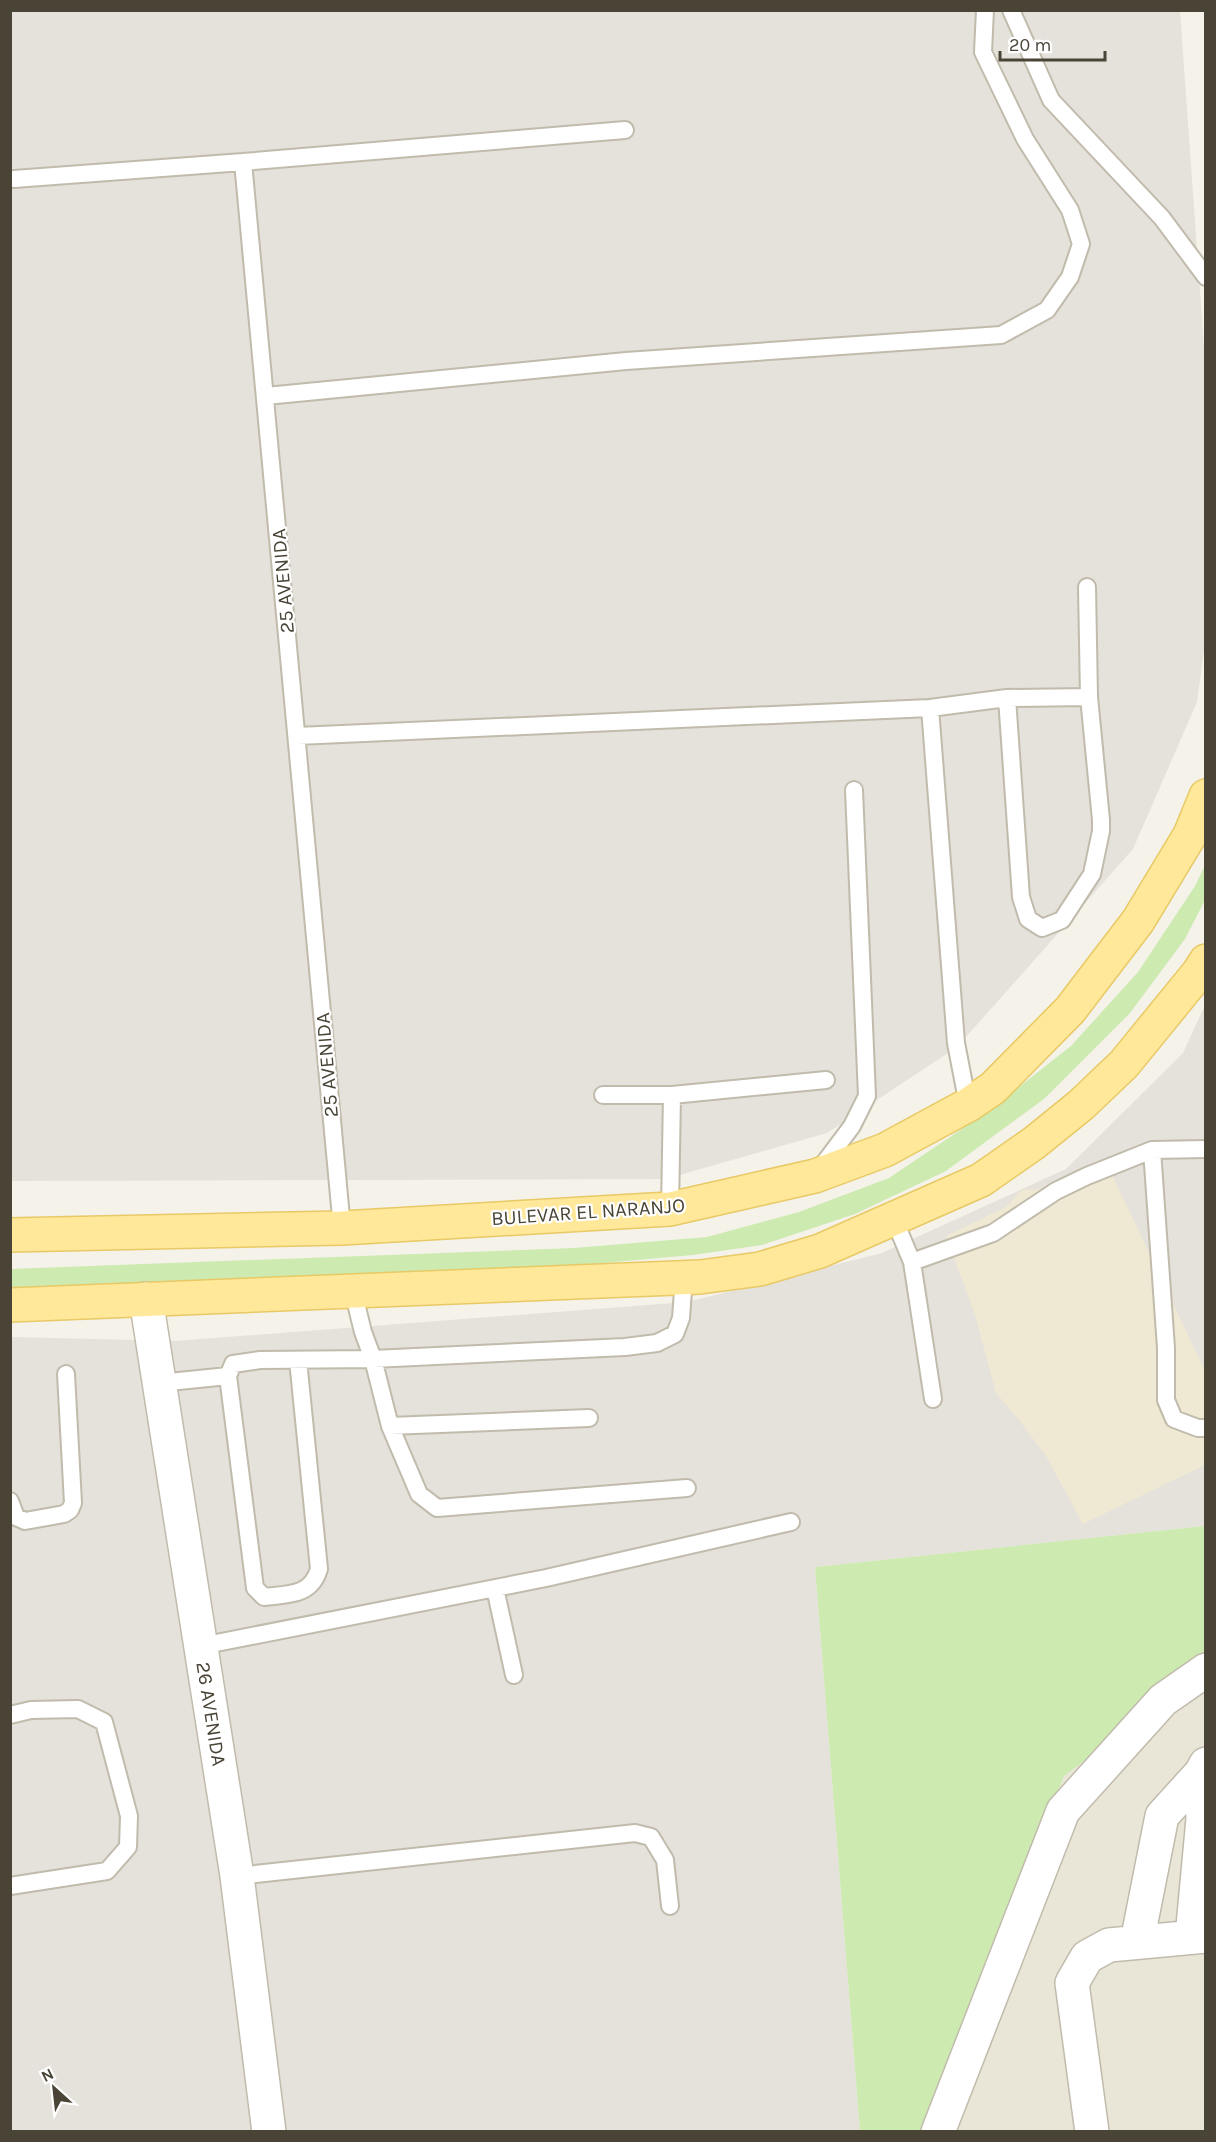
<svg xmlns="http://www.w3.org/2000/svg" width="1216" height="2142" font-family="Karla,sans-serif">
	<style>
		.residential { fill: #e9e5d7 }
		.industrial { fill: #e5e1db }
		.education { fill: #efe9d3 }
		.green { fill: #cdeab1 }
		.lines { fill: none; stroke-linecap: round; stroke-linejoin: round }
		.lane-casing { stroke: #c1bbac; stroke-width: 20 }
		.street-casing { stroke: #c1bbac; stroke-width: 36 }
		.primary-casing { stroke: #e8c965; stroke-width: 36 }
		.lane { stroke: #fff; stroke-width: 16 }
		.street { stroke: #fff; stroke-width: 33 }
		.primary { stroke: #ffe899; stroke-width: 33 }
		.labels { text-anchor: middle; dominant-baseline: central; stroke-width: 4.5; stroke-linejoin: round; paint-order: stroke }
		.street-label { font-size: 20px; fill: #4a4437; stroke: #fff }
	</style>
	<rect width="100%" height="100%" fill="#f5f2ea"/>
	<path class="residential" d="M1205,1672V2131L936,2132L1010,1916L1064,1776Z"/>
	<path class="industrial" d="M10,11H1180L1206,376V635L1197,702L1133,849L957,1047L827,1133L665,1179L11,1181Z
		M1205,1005V1526L815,1567L860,2131L11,2132V1337L175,1341L687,1302L882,1253L1066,1169L1183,1053Z"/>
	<path class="education" d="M1105,1160L1205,1371V1465L1083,1524L1046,1456L1019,1420L996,1393L975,1315L946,1236L1006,1207L1022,1190L1044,1189Z"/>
	<path class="green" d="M1205,865V900L1185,939L1130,1013L1044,1099L946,1171L855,1214L762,1245L693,1255L581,1265L11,1289V1269L574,1248L707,1237L799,1212L889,1178L987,1112L1071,1046L1138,972L1195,886Z
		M1205,1526V1672L1064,1776L1010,1916L936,2131H860L815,1567Z"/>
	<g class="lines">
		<defs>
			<path id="lane" d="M1011,10L1051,100L1162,218L1206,277
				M243,162L625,130
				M14,179L243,162L342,1228
				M266,396L626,361L1001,335L1047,310L1070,277L1081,244L1070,210L1025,139L983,52L985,10
				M1007,698L1021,897L1028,919L1042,928L1062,920L1092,874L1101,831V820L1089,697
				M930,708L1007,698L1089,697L1087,587
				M297,736L930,708L956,1043L968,1105
				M603,1095H672L826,1080
				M1152,1150L1166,1348V1400L1174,1419L1198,1428H1206
				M819,1170L852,1126L867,1096L854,790
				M670,1209L672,1095
				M894,1219L912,1262L993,1233L1056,1191L1087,1176L1152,1150L1206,1149
				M912,1262L933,1399
				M353,1291L363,1332L373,1359L390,1426L419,1494L437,1508L687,1488
				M298,1360L319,1569C311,1596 289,1594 264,1597L255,1588L228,1376L233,1364L260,1360L373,1359L625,1347L657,1343L675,1334L681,1318L684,1277
				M159,1383L228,1376
				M390,1426L589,1418
				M10,1501L16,1517L25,1521L64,1514L70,1510L73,1503L66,1374
				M495,1588L514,1675
				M201,1646L546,1578L791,1522
				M10,1715L31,1710L78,1709L104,1722L129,1816L128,1847L107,1871L10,1886
				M237,1876L635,1833L651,1837L665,1860L670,1906"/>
			<path id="street" d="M146,1299L237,1876L269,2132
				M1192,1937L1203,1819L1201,1773
				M1137,1942L1162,1816L1201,1773L1206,1764
				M938,2132L1063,1811L1163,1700L1206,1670
				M1092,2132L1072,1983L1087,1957L1109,1945L1206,1936"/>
			<path id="primary" d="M10,1235L342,1228L670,1209L815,1176L885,1150L968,1105L993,1088L1070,1010L1138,921L1190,835L1206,796
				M10,1305L700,1277L760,1269L820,1251L981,1180L1034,1143L1081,1105L1124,1064L1199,972L1206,961"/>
		</defs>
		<use href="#lane" class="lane-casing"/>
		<use href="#street" class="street-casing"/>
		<use href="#primary" class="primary-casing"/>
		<use href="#lane" class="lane"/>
		<use href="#street" class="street"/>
		<use href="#primary" class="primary"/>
	</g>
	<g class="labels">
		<g class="street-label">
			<text transform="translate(283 581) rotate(-95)">25 AVENIDA</text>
			<text transform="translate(327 1065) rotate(-95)">25 AVENIDA</text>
			<text transform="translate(588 1212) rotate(-4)">BULEVAR EL NARANJO</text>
			<text transform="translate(211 1714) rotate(81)">26 AVENIDA</text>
		</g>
	</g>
	<rect width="1216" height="2142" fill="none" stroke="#4a4437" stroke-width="24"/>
	<g transform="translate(54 2088) rotate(333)" stroke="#ffffff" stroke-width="4.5" paint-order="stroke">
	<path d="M0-4.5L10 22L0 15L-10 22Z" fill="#4a4437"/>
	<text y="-9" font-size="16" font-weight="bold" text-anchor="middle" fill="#4a4437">N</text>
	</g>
	<path d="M1000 51v9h105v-9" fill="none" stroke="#4a4437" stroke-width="3"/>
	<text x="1009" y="51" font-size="18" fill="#4a4437" stroke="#ffffff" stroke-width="4.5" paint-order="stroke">20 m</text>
</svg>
